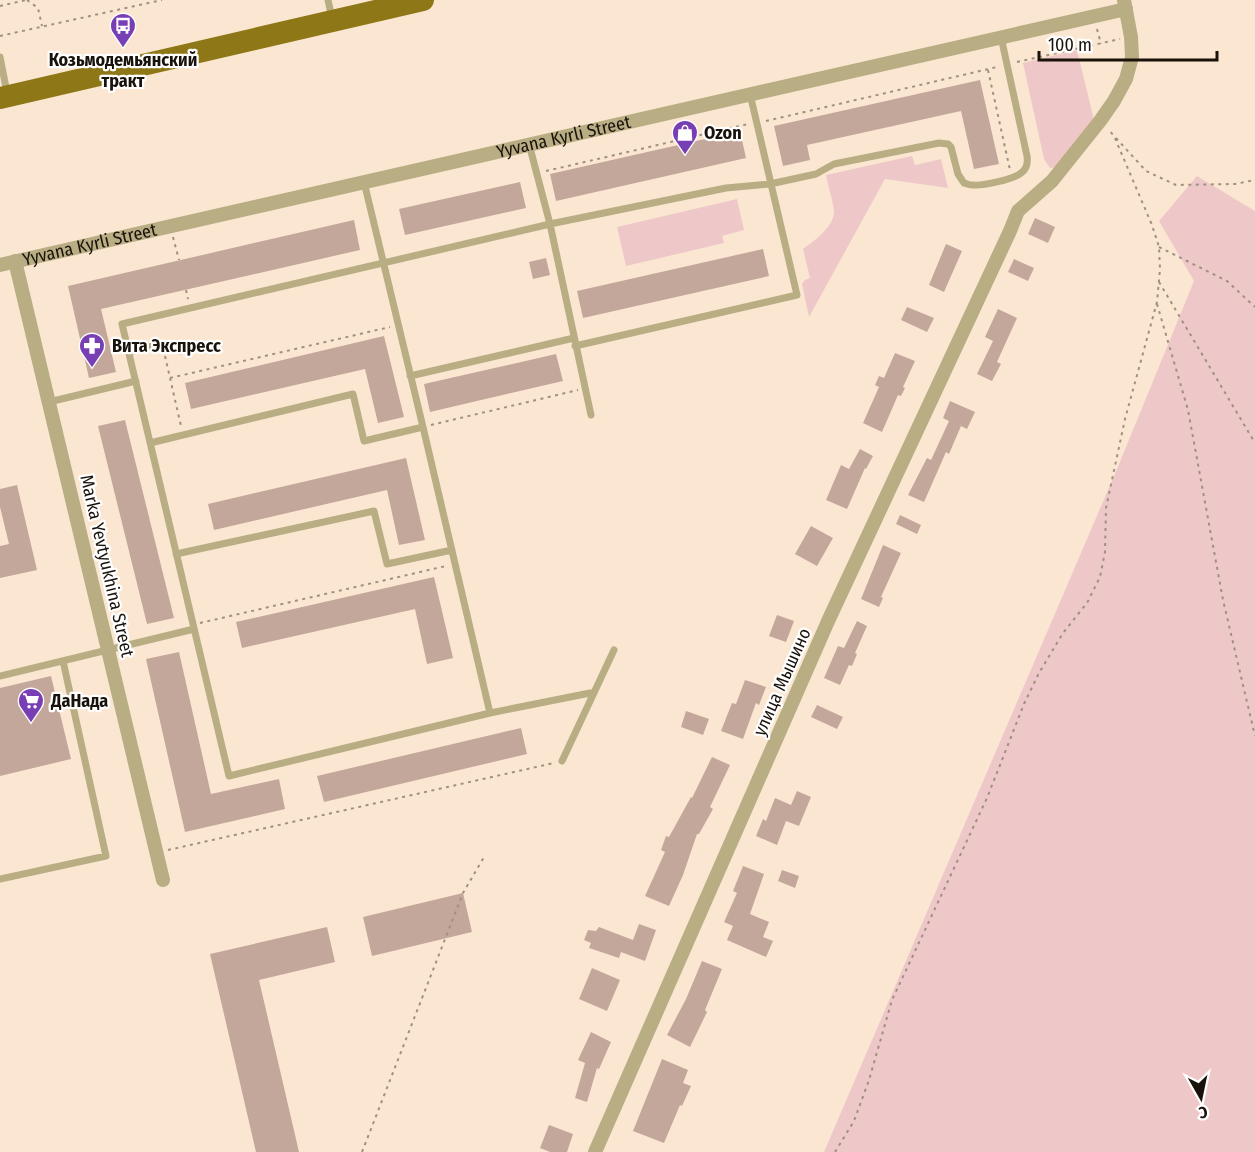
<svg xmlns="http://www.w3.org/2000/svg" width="1255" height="1152" font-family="'Fira Sans Condensed',sans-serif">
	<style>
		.green { fill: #eec8c8 }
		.building { fill: #c3a79b }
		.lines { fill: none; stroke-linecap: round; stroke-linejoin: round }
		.path { stroke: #9f9080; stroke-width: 2; stroke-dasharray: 3 4.5; stroke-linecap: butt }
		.service { stroke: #b9ad83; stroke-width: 7 }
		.minor { stroke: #b9ad83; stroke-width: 14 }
		.primary { stroke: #8e7717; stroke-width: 22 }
		.labels { text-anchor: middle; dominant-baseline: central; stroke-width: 4.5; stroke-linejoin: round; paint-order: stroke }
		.poi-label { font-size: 18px; font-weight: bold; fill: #19120b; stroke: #fff; text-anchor: start }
		.street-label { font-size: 18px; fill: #19120b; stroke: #fff }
	</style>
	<rect width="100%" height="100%" fill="#fbe7d1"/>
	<path class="green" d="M1077,50L1094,120L1057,167L1050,168L1044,159L1023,63Z
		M912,156L915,165L941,159L948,188L885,179L809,317L802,284L805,280L810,278L803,249C813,242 833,227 834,213C835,208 827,182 826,175Z
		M1197,176L1255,211V1152H824L1117,469L1194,281L1159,221Z
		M737,199L744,230L722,236L724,243L626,266L617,227Z"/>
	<path class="building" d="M980,80L999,164L974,169L961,111L807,145L810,160L783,166L774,126Z
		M740,131L746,158L556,201L550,174Z
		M520,182L526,208L405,235L399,209Z
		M1035,218L1055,227L1048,243L1028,234Z
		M354,220L360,250L101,309L116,372L89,378L68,286Z
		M946,244L962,251L944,292L929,285Z
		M763,249L769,276L583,318L577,291Z
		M546,258L550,275L533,279L529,262Z
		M1014,259L1034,268L1028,281L1008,272Z
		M907,307L934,318L927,332L901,320Z
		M998,309L1017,318L997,362L1001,364L992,381L977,374L993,341L985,337Z
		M384,336L404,417L378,423L365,369L191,409L185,383Z
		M895,353L915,361L903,387L905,388L901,396L898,395L882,432L863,423L879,387L875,385L879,376L884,378Z
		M556,354L563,381L430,412L424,384Z
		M950,401L975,412L967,429L961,426L949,454L946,452L924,502L908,495L927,458L931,460L949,421L943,418Z
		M125,420L174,618L147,624L98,426Z
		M860,449L873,456L866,469L865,468L847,509L826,500L841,465L849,469Z
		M406,458L425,540L399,545L387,490L214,530L208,504Z
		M17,485L37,570L0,578V546L9,544L0,507V489Z
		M900,515L921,525L917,534L896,524Z
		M811,526L833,538L817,566L795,554Z
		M883,545L901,553L881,597L883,598L879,607L861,599Z
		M434,577L453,658L427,664L415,609L242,648L236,622Z
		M777,615L794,621L786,642L769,636Z
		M857,621L867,626L855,653L857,654L852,666L849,665L840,685L824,678L838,646L844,648Z
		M179,652L211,794L279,779L285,809L185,832L146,659Z
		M51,676L71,759L0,776V688Z
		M745,680L766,687L759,705L756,703L743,739L721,731L732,703L736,704Z
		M817,705L843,717L837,729L811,717Z
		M686,711L709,719L703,735L681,727Z
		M521,728L527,754L324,802L317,776Z
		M712,757L730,765L710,807L713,809L699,834H697L683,875L669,906L645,896L665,852L661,850L666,836L669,837L691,797L692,798Z
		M797,791L811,797L799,826L786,821L777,845L756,836L763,819L766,821L775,798L791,805Z
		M743,866L764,874L750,914L769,922L763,937L773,941L766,957L727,940L733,926L724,922L737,893L733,891Z
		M782,870L799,876L795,888L778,881Z
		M463,893L472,932L372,956L363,917Z
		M639,924L656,930L645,961L621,952L619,958L589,948L591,943L584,940L588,930L596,931L599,927L633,940Z
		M327,927L335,962L259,980L299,1152H256L210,954Z
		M702,961L722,969L705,1010L707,1012L690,1047L667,1035L686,999Z
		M592,968L620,980L607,1011L579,999Z
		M591,1032L611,1042L599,1069L597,1068L587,1102L575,1098L585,1063L578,1060Z
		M662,1059L688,1070L683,1083L691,1086L682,1106L680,1105L664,1143L633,1131Z
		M549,1125L573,1134L567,1152H550L540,1148Z"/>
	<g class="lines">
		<path class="path" d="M27,0L38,8L42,26
			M0,6L26,0
			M1097,29L1101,44
			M0,36L162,0
			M1017,62L1120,39
			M988,70L1010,170
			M766,121L997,67
			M1116,138L1146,171L1176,185L1235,184L1255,180
			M546,171L748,124
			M173,237L179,260
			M1159,247L1227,281L1255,307
			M1159,282L1255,443
			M186,290L188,299
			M1157,304L1188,410L1223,600L1255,736
			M165,356L181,426
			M170,378L390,327
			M431,425L578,390
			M200,623L446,566
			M168,850L554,763
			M362,1152L463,893L484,857
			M835,1152L854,1121L869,1080L892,1000L987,798L1024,704L1039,673L1063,633L1087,603L1100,577L1105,552L1106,508L1125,419L1157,302L1160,269L1159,247L1152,225L1114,136L1109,130"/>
		<path class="service" d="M328,0L332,18
			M0,57L7,93
			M529,144L550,224L591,415
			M575,346L797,295L750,94
			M129,352L162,344L180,351L201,346
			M410,376L574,338
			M49,402L136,381
			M423,427L490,713
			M150,443L353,394L364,441L423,427L364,182
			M176,554L374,511L387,564L452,550
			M0,676L194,629
			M590,693L490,713L229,776L122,324L550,224L726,188L770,184L816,174L834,164L939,143L948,144L951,147L958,174L964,183C968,184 969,185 973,185C983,186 1014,179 1021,173C1027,169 1028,163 1027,156L1001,37
			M562,761L614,650
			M0,879L106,856L63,661"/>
		<g class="minor">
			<path d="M15,261L163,880"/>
			<path id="s1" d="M0,265L1126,9"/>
			<path d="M595,1152L829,619L1010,231L1018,211L1052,181L1100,121L1114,101L1126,79L1132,57L1131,37L1124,0"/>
		</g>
		<path class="primary" d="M0,98L423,0"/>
	</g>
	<defs>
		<symbol id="bus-pin" viewBox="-11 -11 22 30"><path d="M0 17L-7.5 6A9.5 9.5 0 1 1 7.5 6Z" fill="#783eb4" stroke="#fff"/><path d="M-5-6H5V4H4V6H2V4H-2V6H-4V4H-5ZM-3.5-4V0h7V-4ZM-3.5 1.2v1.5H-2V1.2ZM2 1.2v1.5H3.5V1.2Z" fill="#fff"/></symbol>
		<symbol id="shop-pin" viewBox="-11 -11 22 30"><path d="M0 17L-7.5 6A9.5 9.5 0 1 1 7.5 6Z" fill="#783eb4" stroke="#fff"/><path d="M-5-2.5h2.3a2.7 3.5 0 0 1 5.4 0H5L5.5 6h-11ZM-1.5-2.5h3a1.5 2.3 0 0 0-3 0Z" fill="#fff"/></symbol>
		<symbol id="pharmacy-pin" viewBox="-11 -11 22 30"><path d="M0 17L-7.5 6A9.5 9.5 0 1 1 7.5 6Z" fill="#783eb4" stroke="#fff"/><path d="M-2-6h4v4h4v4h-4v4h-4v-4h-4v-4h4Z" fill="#fff"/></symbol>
		<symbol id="supermarket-pin" viewBox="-11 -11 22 30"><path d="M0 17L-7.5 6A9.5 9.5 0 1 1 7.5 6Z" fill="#783eb4" stroke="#fff"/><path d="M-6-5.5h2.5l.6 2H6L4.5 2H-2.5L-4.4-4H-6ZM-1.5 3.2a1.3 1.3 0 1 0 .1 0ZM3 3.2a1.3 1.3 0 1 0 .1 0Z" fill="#fff"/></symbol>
	</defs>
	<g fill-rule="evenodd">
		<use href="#bus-pin" x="108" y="11" width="30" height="40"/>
		<use href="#shop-pin" x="670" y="118" width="30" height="40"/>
		<use href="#pharmacy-pin" x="77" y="331" width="30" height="40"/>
		<use href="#supermarket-pin" x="16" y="686" width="30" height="40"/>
	</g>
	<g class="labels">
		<g class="poi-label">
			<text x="123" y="60" text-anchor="middle">Козьмодемьянский<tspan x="123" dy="21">тракт</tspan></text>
			<text x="704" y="133">Ozon</text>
			<text x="112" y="346">Вита Экспресс</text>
			<text x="51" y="701">ДаНада</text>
		</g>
		<g class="street-label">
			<text stroke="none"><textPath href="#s1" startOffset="578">Yyvana Kyrli Street</textPath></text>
			<text stroke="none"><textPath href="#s1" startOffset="92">Yyvana Kyrli Street</textPath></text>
			<text transform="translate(107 566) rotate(77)">Marka Yevtyukhina Street</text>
			<text transform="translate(782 682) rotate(-66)">улица Мышино</text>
		</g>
	</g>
	<g transform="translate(1201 1098) rotate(171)" stroke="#ffffff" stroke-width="4.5" paint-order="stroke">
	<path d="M0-4.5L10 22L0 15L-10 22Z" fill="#19120b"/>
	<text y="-9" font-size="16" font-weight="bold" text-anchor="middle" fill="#19120b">С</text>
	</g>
	<path d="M1039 51v9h178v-9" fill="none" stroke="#19120b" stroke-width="3"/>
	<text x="1048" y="51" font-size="18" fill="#19120b" stroke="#ffffff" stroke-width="4.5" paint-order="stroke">100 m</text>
</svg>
